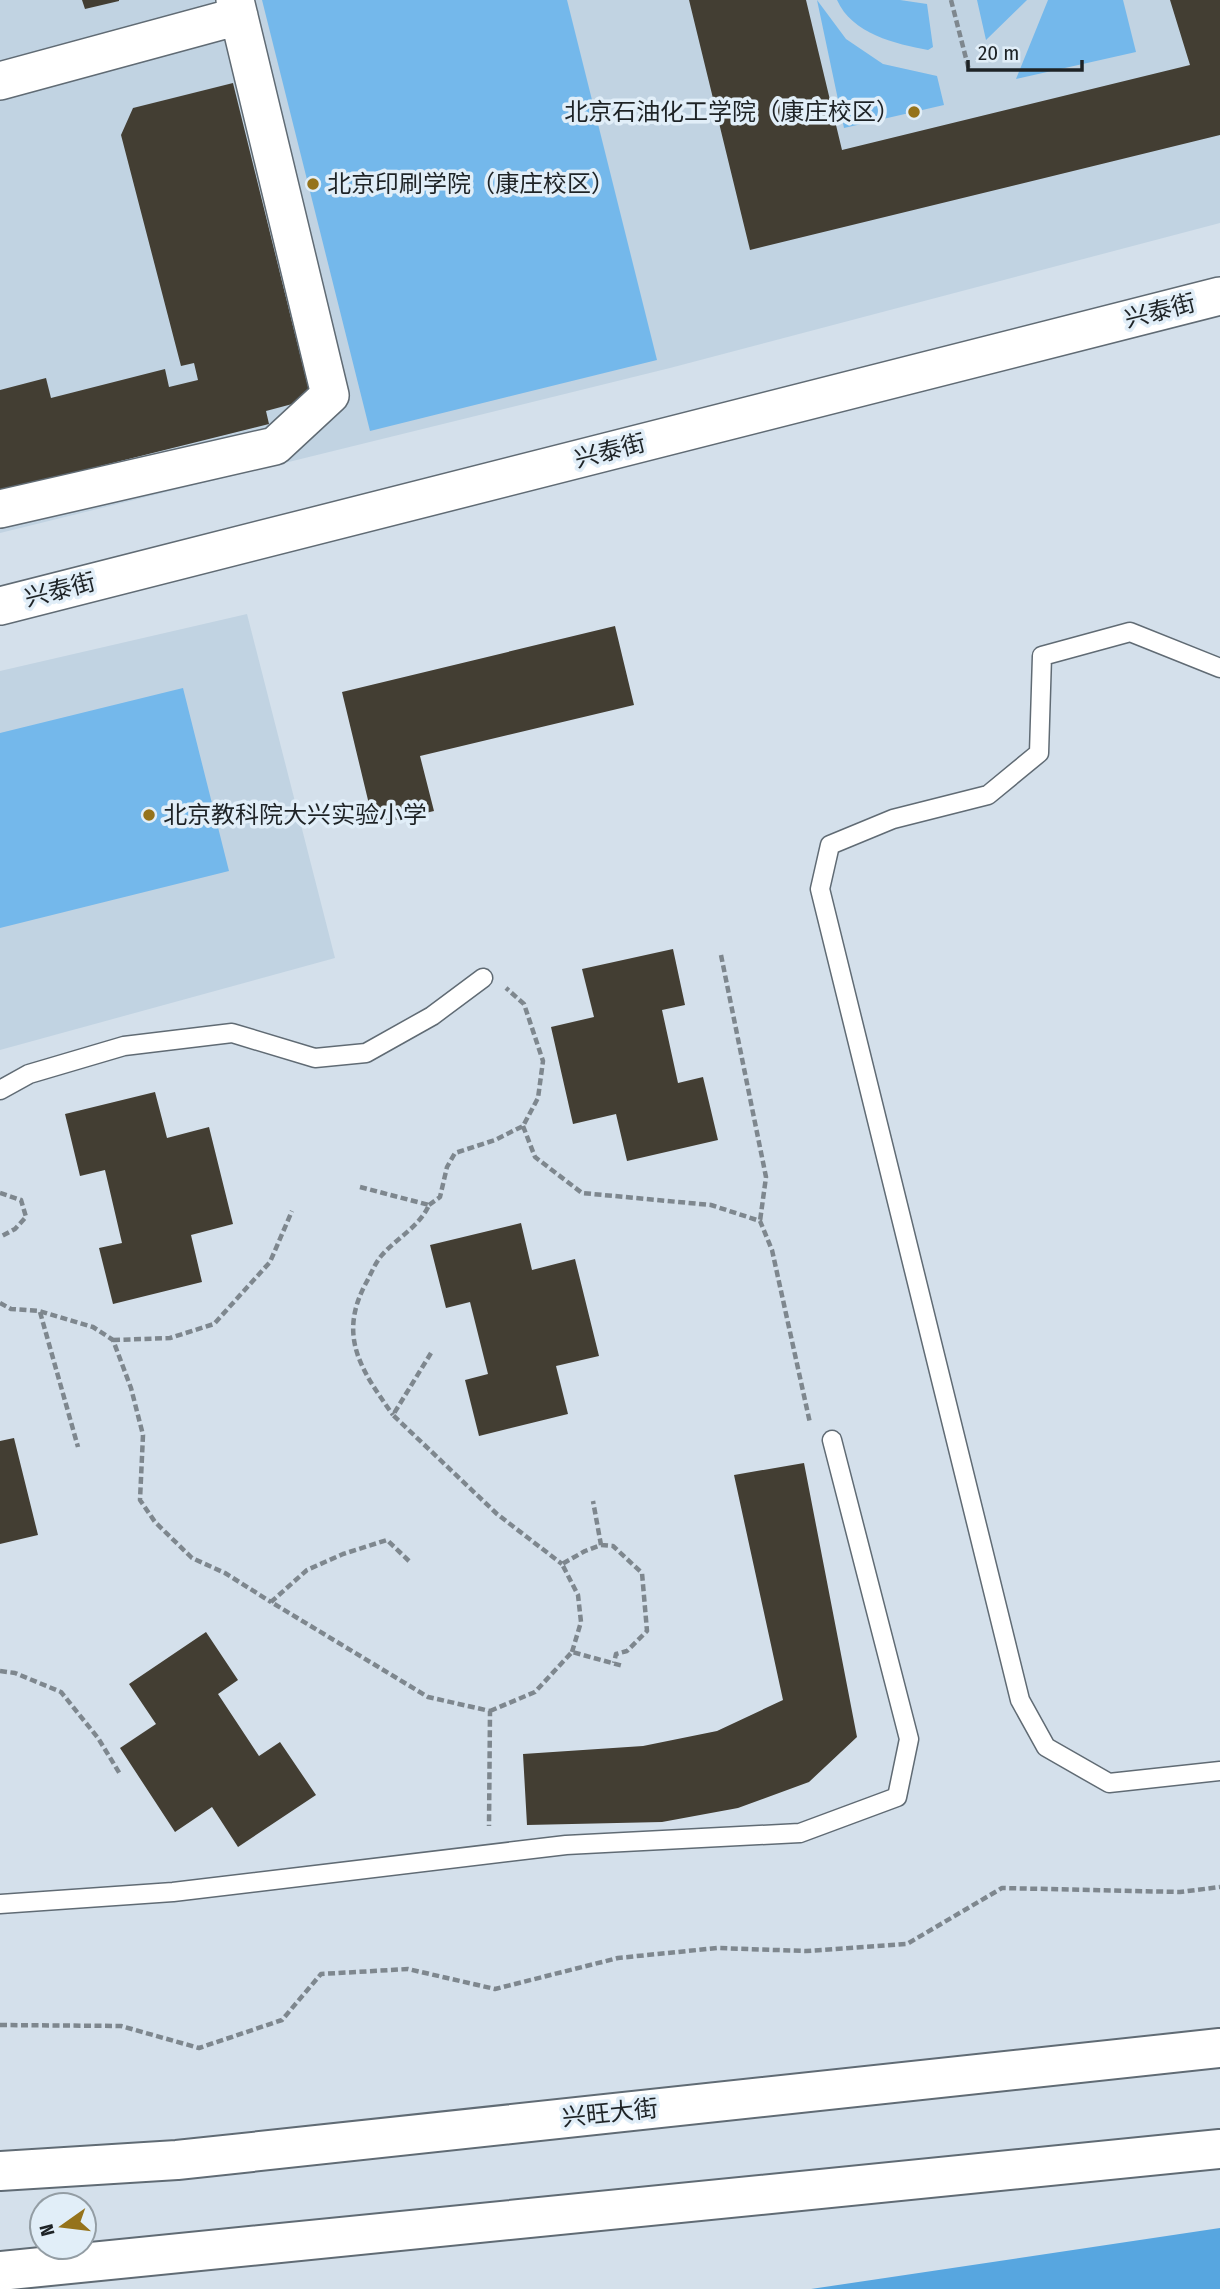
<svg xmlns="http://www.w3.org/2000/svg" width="1220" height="2289" font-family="'Fira Sans Condensed','Noto Sans SC',sans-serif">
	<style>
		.built { fill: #c1d3e2 }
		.green { fill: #74b8eb }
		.forest { fill: #57a6e0 }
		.building { fill: #433e33 }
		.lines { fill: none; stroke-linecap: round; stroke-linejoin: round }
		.service-casing { stroke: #606b74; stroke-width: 21 }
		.minor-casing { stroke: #606b74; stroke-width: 40 }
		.secondary-casing { stroke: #606b74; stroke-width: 42 }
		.path { stroke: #7e878e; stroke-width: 4.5; stroke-dasharray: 7 3.5; stroke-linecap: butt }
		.service { stroke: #fff; stroke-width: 18 }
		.minor { stroke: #fff; stroke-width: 37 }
		.secondary { stroke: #fff; stroke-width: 38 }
		.poi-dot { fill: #95731b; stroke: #e1eef8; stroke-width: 2.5 }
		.labels { text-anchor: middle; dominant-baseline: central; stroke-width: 7; stroke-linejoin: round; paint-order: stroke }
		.poi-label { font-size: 24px; fill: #1e2326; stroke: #e1eef8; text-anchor: start }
		.street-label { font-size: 24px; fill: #1e2326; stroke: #e1eef8 }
	</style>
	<rect width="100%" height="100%" fill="#d4e0eb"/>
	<path class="built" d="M0,0H1220V223L670,368L0,533Z
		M247,614L335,958L0,1050V671Z"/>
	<path class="green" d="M262,0H567L657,360L370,431Z
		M817,0L846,39L883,64L937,76L944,105L844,128Z
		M837,0H900L927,4L933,47L928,50C896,44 852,34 837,0Z
		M977,0H1027L986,40Z
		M1048,0H1123L1136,52L1016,79Z
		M183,688L229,871L0,928V733Z"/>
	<path class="forest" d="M1220,2228V2289H811Z"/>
	<path class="building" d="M82,0H119V1L85,9Z
		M689,0H806L842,150L1190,65L1170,0H1220V135L750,250Z
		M233,83L311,399L266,411L269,424L0,491V390L46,378L51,398L165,369L169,387L198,380L194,363L181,366L121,135L133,108Z
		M615,626L634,705L420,756L434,811L374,825L342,692Z
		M673,949L685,1005L662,1010L678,1083L703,1077L718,1140L627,1161L616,1114L573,1124L551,1027L594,1017L582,969Z
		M155,1092L167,1138L209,1127L233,1224L191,1235L202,1282L113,1304L99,1248L122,1243L105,1170L80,1176L65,1114Z
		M521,1223L532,1270L575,1259L599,1356L556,1366L568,1414L479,1436L465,1380L488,1374L470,1302L446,1308L430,1245Z
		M14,1438L38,1535L0,1544V1441Z
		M804,1463L857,1737L809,1782L738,1808L662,1822L527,1825L523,1754L643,1746L717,1731L783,1700L734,1475Z
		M206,1632L238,1680L218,1694L259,1756L280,1742L316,1795L238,1847L212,1807L175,1832L120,1748L156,1724L129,1684Z"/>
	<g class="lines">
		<defs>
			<path id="service" d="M1220,668L1130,632L1042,656L1039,753L988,795L893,819L830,845L820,889L1020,1700L1046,1747L1109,1783L1220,1771
				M0,1090L29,1074L124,1046L232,1033L315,1058L366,1053L432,1016L483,978
				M0,1904L173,1892L566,1845L800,1833L897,1797L909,1739L832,1440"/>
			<path id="minor" d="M0,81L239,16
				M0,509L275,446L330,395L235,0
				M0,606L1220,296"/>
			<path id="secondary" d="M0,2171L177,2160L1220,2048
				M0,2271L1220,2149"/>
		</defs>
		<use href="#service" class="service-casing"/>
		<use href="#minor" class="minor-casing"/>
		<use href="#secondary" class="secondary-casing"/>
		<path class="path" d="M951,0L969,70
			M721,955L766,1177L760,1221
			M523,1126L535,1157L582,1193L711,1205L760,1221L772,1250L810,1423
			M360,1187L429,1205C420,1226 397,1238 382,1255C375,1263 371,1274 366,1283C337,1337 362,1371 393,1415
			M0,1193L21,1200L26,1217L15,1229L0,1237
			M429,1205L440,1197L447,1167L455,1153L495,1140L523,1126L538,1098L543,1061L524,1004L506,988
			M0,1303L11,1309L39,1311L93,1327L113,1340L131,1388L143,1435L140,1500L155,1522L192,1558L225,1573L271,1602
			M40,1312L78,1447
			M113,1340L170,1338L214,1324L270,1262L292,1211
			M431,1353L393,1415L497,1514L562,1564
			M601,1545L613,1546L642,1573L647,1631L627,1651L616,1654L614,1663
			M409,1561L387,1540L343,1554L307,1570L271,1602L428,1697L490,1711L489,1826
			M572,1652L581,1622L578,1595L562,1564L585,1551L601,1545L593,1501
			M0,1671L15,1673L61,1692L98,1738L120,1774
			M490,1711L535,1692L572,1652L623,1666
			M0,2025L121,2026L199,2048L282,2020L321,1974L408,1969L495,1989L618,1958L717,1948L806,1951L907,1944L1002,1888L1180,1892L1220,1887"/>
		<use href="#service" class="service"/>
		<use href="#minor" class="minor"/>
		<use href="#secondary" class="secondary"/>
	</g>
	<g class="poi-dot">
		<circle cx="914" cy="112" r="7"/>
		<circle cx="313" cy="184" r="7"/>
		<circle cx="149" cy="815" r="7"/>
	</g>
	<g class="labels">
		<g class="poi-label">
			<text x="900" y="112" text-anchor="end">北京石油化工学院（康庄校区）</text>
			<text x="327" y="184">北京印刷学院（康庄校区）</text>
			<text x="163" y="815">北京教科院大兴实验小学</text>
		</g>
		<g class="street-label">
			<text transform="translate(1160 311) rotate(-14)">兴泰街</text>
			<text transform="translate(610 451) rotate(-14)">兴泰街</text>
			<text transform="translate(60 590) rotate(-14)">兴泰街</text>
			<text transform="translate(610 2113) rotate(-6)">兴旺大街</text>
		</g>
	</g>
	<g transform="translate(63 2226) rotate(256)"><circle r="33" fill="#e1eef8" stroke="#939da4" stroke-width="2"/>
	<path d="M0-5L12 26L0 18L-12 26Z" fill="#95731b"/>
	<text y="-10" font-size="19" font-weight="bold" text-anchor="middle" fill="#1e2326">N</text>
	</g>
	<path d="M968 60v10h114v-10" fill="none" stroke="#1e2326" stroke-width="3.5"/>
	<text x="978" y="60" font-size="21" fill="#1e2326" stroke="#e1eef8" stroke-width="5" paint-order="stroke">20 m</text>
</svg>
